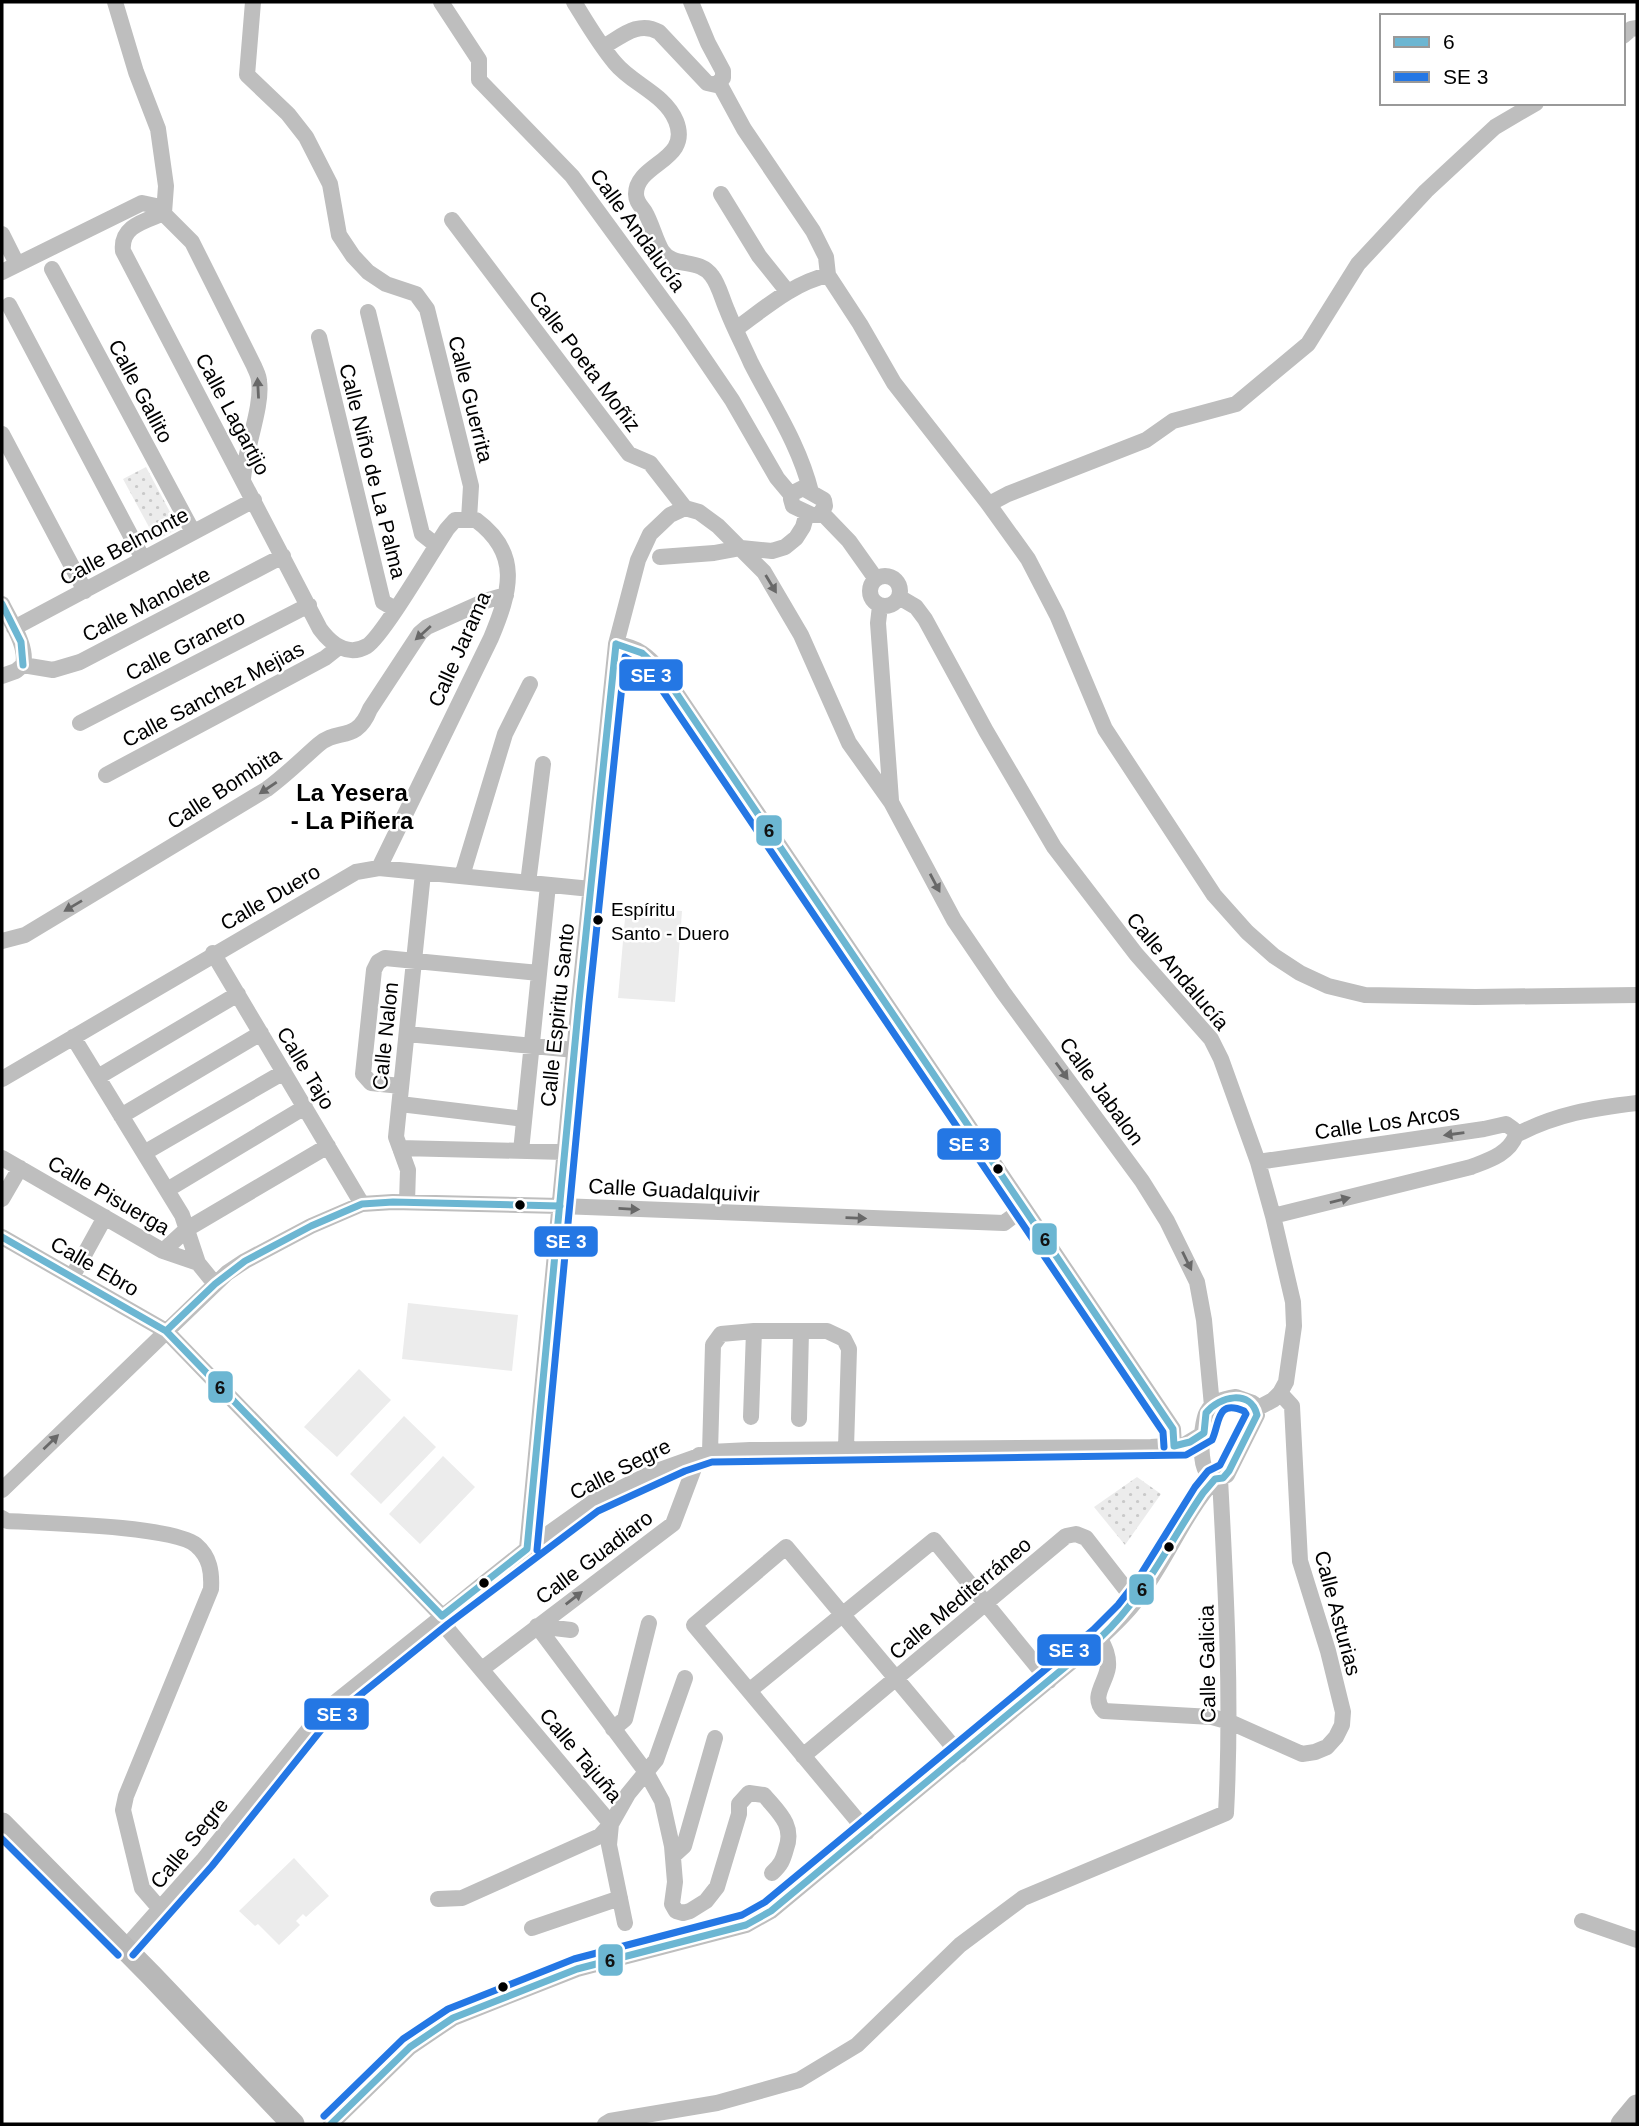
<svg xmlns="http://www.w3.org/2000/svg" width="1639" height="2126" font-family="Helvetica,sans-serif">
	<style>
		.grass { fill: #ececec }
		.park { fill: url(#park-dots) }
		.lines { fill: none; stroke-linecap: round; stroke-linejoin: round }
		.street { stroke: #bebebe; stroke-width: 16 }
		.secondary { stroke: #b8b8b8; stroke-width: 23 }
		.bus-1-casing { stroke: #fff; stroke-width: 12 }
		.bus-2-casing { stroke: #fff; stroke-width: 12 }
		.bus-1 { stroke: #6cb6d2; stroke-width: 7 }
		.bus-2 { stroke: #2477e4; stroke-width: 7 }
		.oneway { fill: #686868 }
		.bus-dot { fill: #000; stroke: #fff; stroke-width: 2.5 }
		.labels { text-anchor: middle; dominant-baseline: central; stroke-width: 5; stroke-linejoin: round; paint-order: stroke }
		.bus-label { font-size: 19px; fill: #000; stroke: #fff; text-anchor: start }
		.street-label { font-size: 21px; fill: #000; stroke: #fff }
		.quarter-label { font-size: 24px; font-weight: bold; fill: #000; stroke: #fff }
		.line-badge { stroke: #fff; stroke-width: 2.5 }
		.badge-label { font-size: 19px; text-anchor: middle; font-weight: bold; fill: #fff }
		.pale-badge-label { font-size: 19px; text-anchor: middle; font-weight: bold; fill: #111 }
	</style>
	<defs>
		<pattern id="park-dots" width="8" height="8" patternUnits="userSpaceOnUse" patternTransform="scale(1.75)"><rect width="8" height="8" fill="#ececec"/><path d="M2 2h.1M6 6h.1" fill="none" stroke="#c9c9c9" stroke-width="1.8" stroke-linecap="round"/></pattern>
	</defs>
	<rect width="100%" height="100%" fill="#fff"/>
	<path class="grass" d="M626,907L682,911L675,1002L618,998Z
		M408,1303L518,1315L512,1371L402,1359Z
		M359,1369L391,1400L337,1457L304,1427Z
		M404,1416L436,1447L381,1504L350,1474Z
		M443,1456L475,1487L420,1544L389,1514Z
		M294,1858L329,1896L306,1917L303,1914L296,1921L300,1925L279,1945L258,1924L255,1926L239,1911Z"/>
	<path class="park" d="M146,467L177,525L176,530L156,540L123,479Z
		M1137,1477L1161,1494L1125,1545L1094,1507Z"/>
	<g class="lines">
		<path class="street" d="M115,2L136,72L158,129L166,186L164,213
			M253,2L247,75L288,114L306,137L330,184L339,235L353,256L368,272L386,284L416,294L427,309L471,486L469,519
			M441,2L479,60V80L572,176L681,325L732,400L777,478L792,496
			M574,2C587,23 599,44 615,63C632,84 665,94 676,121C692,161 636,163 636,194C636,202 641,206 645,212C652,224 655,239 662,251C674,269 699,257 712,276C719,285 722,299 727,310C734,328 743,345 751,363C773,406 799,444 811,492
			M1623,36L1631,29L1637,28
			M603,47C621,37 638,20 659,32L707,83L716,85L723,78V71L708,43L691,2
			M719,83L744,129L813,231L826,257L828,275L860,324L894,383L987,502L1028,559L1057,615L1105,729L1214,895L1247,932L1274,956L1300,973L1328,986L1365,995L1475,997L1637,995
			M721,194L759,256L787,291
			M164,213C145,221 120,226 123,251L320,629C331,644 348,657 367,646C383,636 433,550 447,529L455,520H476C522,554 510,592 491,638L379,868
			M452,220L629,454L650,463L685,508L699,512L718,526L764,572L801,635L849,743L891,802L954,920L1003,992L1142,1181L1167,1221L1197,1282L1204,1320L1212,1406
			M2,234L17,264
			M52,269L193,532
			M2,272L142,203L156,206L192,242L254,366C256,371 259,376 259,381C263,406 245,449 243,479
			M9,305L143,559
			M368,312L422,534L436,545
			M736,329C765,308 793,283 828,275
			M319,337L383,602L395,609
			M2,434L85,591
			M803,488L824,500L825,506L819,515H812L793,506L791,499L793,493Z
			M989,504L1008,494L1146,440L1173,421L1236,404L1308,344L1358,264L1426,191L1495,127L1536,103
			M822,513L849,541L876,579
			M660,557L714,553L741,548L772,551L785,547L796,538L803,527L807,513
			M870 591a15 15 0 1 1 30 0a15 15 0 1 1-30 0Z
			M899,597L916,607L925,619L986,731L1054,847L1136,954L1211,1039L1221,1059L1258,1162L1273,1216L1293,1302L1294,1326L1286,1382L1280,1393L1273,1400L1256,1409
			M2,604C10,621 28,646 23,665
			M880,606L878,623L891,800
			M14,628L254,500
			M616,644C639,648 647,655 662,672L1167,1420L1173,1429L1174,1446
			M23,665L53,670L80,662L283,556
			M2,676L16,671L23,665
			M80,723L309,605
			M106,775L325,658L339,647
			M462,876L505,734L530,684
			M528,883L543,764
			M2,941L25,935L267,789C286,775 301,760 318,745C338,727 356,744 370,709L420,633L427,627L485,601L506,595
			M213,953L362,1204
			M407,1034L575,1050
			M73,1037L182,1215L198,1263L215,1284
			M98,1077L238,994
			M2,1079L356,872L379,868L591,889
			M401,1086L371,1083L363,1074L374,970L378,962L385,958L539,973
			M400,1104L524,1119
			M121,1116L261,1033
			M400,1148L565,1152
			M521,1151L548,885
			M144,1153L284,1072
			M2,1158L163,1251L198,1263
			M1258,1162L1484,1129L1506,1124L1513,1129L1516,1135
			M167,1190L305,1107
			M2,1199L20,1168
			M407,1202L408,1170L396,1137L423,873
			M1273,1216L1471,1167C1489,1160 1509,1154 1516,1135C1556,1114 1593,1108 1637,1103
			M2,1237L166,1331L442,1616L449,1631L611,1824L609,1845L625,1923
			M163,1251L187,1229L328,1146
			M72,1277L105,1217
			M1236,1397L1253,1403L1257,1415L1227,1475C1194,1496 1200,1424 1207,1412C1212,1402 1224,1399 1236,1397Z
			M751,1417L754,1331
			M799,1419L801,1331
			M710,1452L713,1345L721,1334L754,1331H827L844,1339L849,1349L846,1448
			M2,1490L227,1273L245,1261L311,1226L362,1204L393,1202L560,1206L1004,1223L1024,1208
			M2,1518L7,1521C43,1523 173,1526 196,1545C210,1557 212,1572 211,1589L126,1796L123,1810L142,1888L161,1910
			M527,1549L579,1001L616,644L638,560L650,534L670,515L685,508
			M537,1626L646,1772L662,1801L672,1846L675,1882L672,1904L676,1911L683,1913L690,1911L706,1901L717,1887L739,1814V1804L749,1793L764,1795C778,1812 795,1825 786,1849C783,1860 781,1865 772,1873
			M537,1626L571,1630
			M1100,1638C1105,1648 1109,1656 1108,1667C1106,1683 1090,1697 1104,1711L1212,1717L1230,1722L1302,1754L1315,1752L1327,1747L1336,1737L1342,1725L1343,1712L1328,1651L1300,1561L1292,1406L1280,1393
			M482,1669L673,1524L699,1455
			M749,1691L934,1540L1049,1681
			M613,1729L625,1719L649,1623
			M803,1756L1066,1536L1076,1534L1086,1538L1135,1601
			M867,1832L694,1625L786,1547L960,1755
			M673,1856L684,1846L715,1738
			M438,1899L462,1898L600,1836L611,1824L628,1794L656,1760L685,1678
			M1582,1921L1637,1940
			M532,1928L620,1898
			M125,1948L204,1859L322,1713L527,1549L593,1502L654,1472L710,1452L750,1450L1151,1447L1184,1445L1204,1433
			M331,2124L410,2047L453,2018L577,1969L746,1925L771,1911L1100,1638C1112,1627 1124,1616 1134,1603C1165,1564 1182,1516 1215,1479
			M605,2124L610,2121L717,2103L799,2080L857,2045L960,1945L1023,1898L1226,1813C1232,1701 1226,1590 1220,1479"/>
		<path class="secondary" d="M2,1824L152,1976L293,2124
			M1622,2124L1637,2106"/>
		<defs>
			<path id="bus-1" d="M2,604L21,642L23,665
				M616,644L642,653L662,672L1173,1429L1174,1446
				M2,1237L166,1331L442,1616L527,1549L579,1001L616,644
				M166,1331L215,1284L245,1261L311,1226L362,1204L393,1202L560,1206
				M331,2124L410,2047L453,2018L577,1969L746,1925L771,1911L1100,1638C1146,1595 1168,1544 1203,1493L1215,1479L1223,1478L1229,1471L1257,1415C1251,1389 1219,1396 1206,1413L1204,1433L1190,1442L1174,1446"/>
			<path id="bus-2" d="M537,1550L589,1002L625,657L640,665L654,678L1163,1432L1164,1447
				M2,1839L118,1955
				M133,1955L212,1866L329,1720L448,1624L598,1511L685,1471L712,1462L1186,1455L1212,1440C1220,1423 1216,1399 1244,1411L1246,1414L1220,1465L1208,1471L1195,1487L1136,1582L1118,1605L1093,1630L765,1902L742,1915L574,1959L448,2009L403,2039L324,2116"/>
		</defs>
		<use href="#bus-1" class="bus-1-casing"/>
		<use href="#bus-2" class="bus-2-casing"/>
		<use href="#bus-1" class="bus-1"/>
		<use href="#bus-2" class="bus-2"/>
	</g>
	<defs><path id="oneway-solid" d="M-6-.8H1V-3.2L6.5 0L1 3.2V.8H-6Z" transform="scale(1.75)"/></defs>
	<g class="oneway">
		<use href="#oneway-solid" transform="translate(258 388) rotate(-93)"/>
		<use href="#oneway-solid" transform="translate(771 584) rotate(59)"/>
		<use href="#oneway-solid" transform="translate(423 633) rotate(138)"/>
		<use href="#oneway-solid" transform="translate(268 788) rotate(146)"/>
		<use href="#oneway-solid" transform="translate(935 883) rotate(62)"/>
		<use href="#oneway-solid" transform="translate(73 906) rotate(149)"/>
		<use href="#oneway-solid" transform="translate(1062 1071) rotate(54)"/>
		<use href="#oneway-solid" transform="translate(1454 1134) rotate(172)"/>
		<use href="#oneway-solid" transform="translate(1340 1200) rotate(-14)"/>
		<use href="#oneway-solid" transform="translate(629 1209) rotate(3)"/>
		<use href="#oneway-solid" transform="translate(856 1218) rotate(2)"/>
		<use href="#oneway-solid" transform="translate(1187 1261) rotate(64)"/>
		<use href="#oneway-solid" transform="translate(51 1442) rotate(-44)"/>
		<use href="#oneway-solid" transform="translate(574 1598) rotate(-38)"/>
	</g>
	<g class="bus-dot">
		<circle cx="598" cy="920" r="6"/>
		<circle cx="998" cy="1169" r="6"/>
		<circle cx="520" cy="1205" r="6"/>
		<circle cx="1169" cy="1547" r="6"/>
		<circle cx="484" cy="1583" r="6"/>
		<circle cx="503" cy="1987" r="6"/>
	</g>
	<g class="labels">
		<g class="bus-label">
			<text x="611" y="909">Espíritu<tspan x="611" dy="24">Santo - Duero</tspan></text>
		</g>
		<g class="street-label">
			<text transform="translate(638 230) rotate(54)">Calle Andalucía</text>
			<text transform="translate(585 361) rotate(53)">Calle Poeta Moñiz</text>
			<text transform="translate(141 391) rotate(62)">Calle Gallito</text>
			<text transform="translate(471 399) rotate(76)">Calle Guerrita</text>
			<text transform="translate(233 414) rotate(62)">Calle Lagartijo</text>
			<text transform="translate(373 471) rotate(76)">Calle Niño de La Palma</text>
			<text transform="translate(124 546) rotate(-28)">Calle Belmonte</text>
			<text transform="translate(146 604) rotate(-27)">Calle Manolete</text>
			<text transform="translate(185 645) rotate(-27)">Calle Granero</text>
			<text transform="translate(459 649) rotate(-66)">Calle Jarama</text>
			<text transform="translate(213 694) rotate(-28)">Calle Sanchez Mejias</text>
			<text transform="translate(224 788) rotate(-33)">Calle Bombita</text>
			<text transform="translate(270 897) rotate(-30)">Calle Duero</text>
			<text transform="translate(1178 971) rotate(50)">Calle Andalucía</text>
			<text transform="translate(557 1015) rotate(-84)">Calle Espiritu Santo</text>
			<text transform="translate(385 1036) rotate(-84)">Calle Nalon</text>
			<text transform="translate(306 1068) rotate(59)">Calle Tajo</text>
			<text transform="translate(1102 1091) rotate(54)">Calle Jabalon</text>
			<text transform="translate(1387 1122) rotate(-8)">Calle Los Arcos</text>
			<text transform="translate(674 1190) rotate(3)">Calle Guadalquivir</text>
			<text transform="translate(109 1195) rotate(30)">Calle Pisuerga</text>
			<text transform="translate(95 1266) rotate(30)">Calle Ebro</text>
			<text transform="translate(620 1469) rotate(-27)">Calle Segre</text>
			<text transform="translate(594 1557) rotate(-37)">Calle Guadiaro</text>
			<text transform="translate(960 1598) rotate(-40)">Calle Mediterráneo</text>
			<text transform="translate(1338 1613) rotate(75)">Calle Asturias</text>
			<text transform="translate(1207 1664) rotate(-91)">Calle Galicia</text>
			<text transform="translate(581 1755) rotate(50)">Calle Tajuña</text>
			<text transform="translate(189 1843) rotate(-51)">Calle Segre</text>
		</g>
		<g class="quarter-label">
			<text x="352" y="792">La Yesera<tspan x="352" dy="28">- La Piñera</tspan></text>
		</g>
	</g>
	<g class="line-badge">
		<rect x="618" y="658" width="66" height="34" rx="7" fill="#2477e4"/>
		<rect x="755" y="814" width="28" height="33" rx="7" fill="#6cb6d2"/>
		<rect x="936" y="1127" width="66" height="34" rx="7" fill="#2477e4"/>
		<rect x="1031" y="1222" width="27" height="34" rx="7" fill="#6cb6d2"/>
		<rect x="533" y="1225" width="66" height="33" rx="7" fill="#2477e4"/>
		<rect x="207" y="1370" width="27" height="34" rx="7" fill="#6cb6d2"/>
		<rect x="1128" y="1573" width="27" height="33" rx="7" fill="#6cb6d2"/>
		<rect x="1036" y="1633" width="66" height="34" rx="7" fill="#2477e4"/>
		<rect x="303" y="1697" width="67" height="34" rx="7" fill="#2477e4"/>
		<rect x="597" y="1943" width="27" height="34" rx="7" fill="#6cb6d2"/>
	</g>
	<g class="badge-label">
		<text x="651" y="682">SE 3</text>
		<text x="969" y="1151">SE 3</text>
		<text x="566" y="1248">SE 3</text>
		<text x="1069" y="1657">SE 3</text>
		<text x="337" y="1721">SE 3</text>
	</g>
	<g class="pale-badge-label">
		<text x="769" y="837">6</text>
		<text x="1045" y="1246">6</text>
		<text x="220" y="1394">6</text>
		<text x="1142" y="1596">6</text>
		<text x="610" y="1967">6</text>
	</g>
	<rect width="1639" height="2126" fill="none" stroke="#000000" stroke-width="7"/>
	<rect x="1380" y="14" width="245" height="91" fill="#ffffff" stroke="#999999" stroke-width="2"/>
	<rect x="1394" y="37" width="35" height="10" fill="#6cb6d2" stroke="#999999" stroke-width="2"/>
	<text x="1443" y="49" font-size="21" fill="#000000">6</text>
	<rect x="1394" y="72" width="35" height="10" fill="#2477e4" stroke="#999999" stroke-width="2"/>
	<text x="1443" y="84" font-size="21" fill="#000000">SE 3</text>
</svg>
